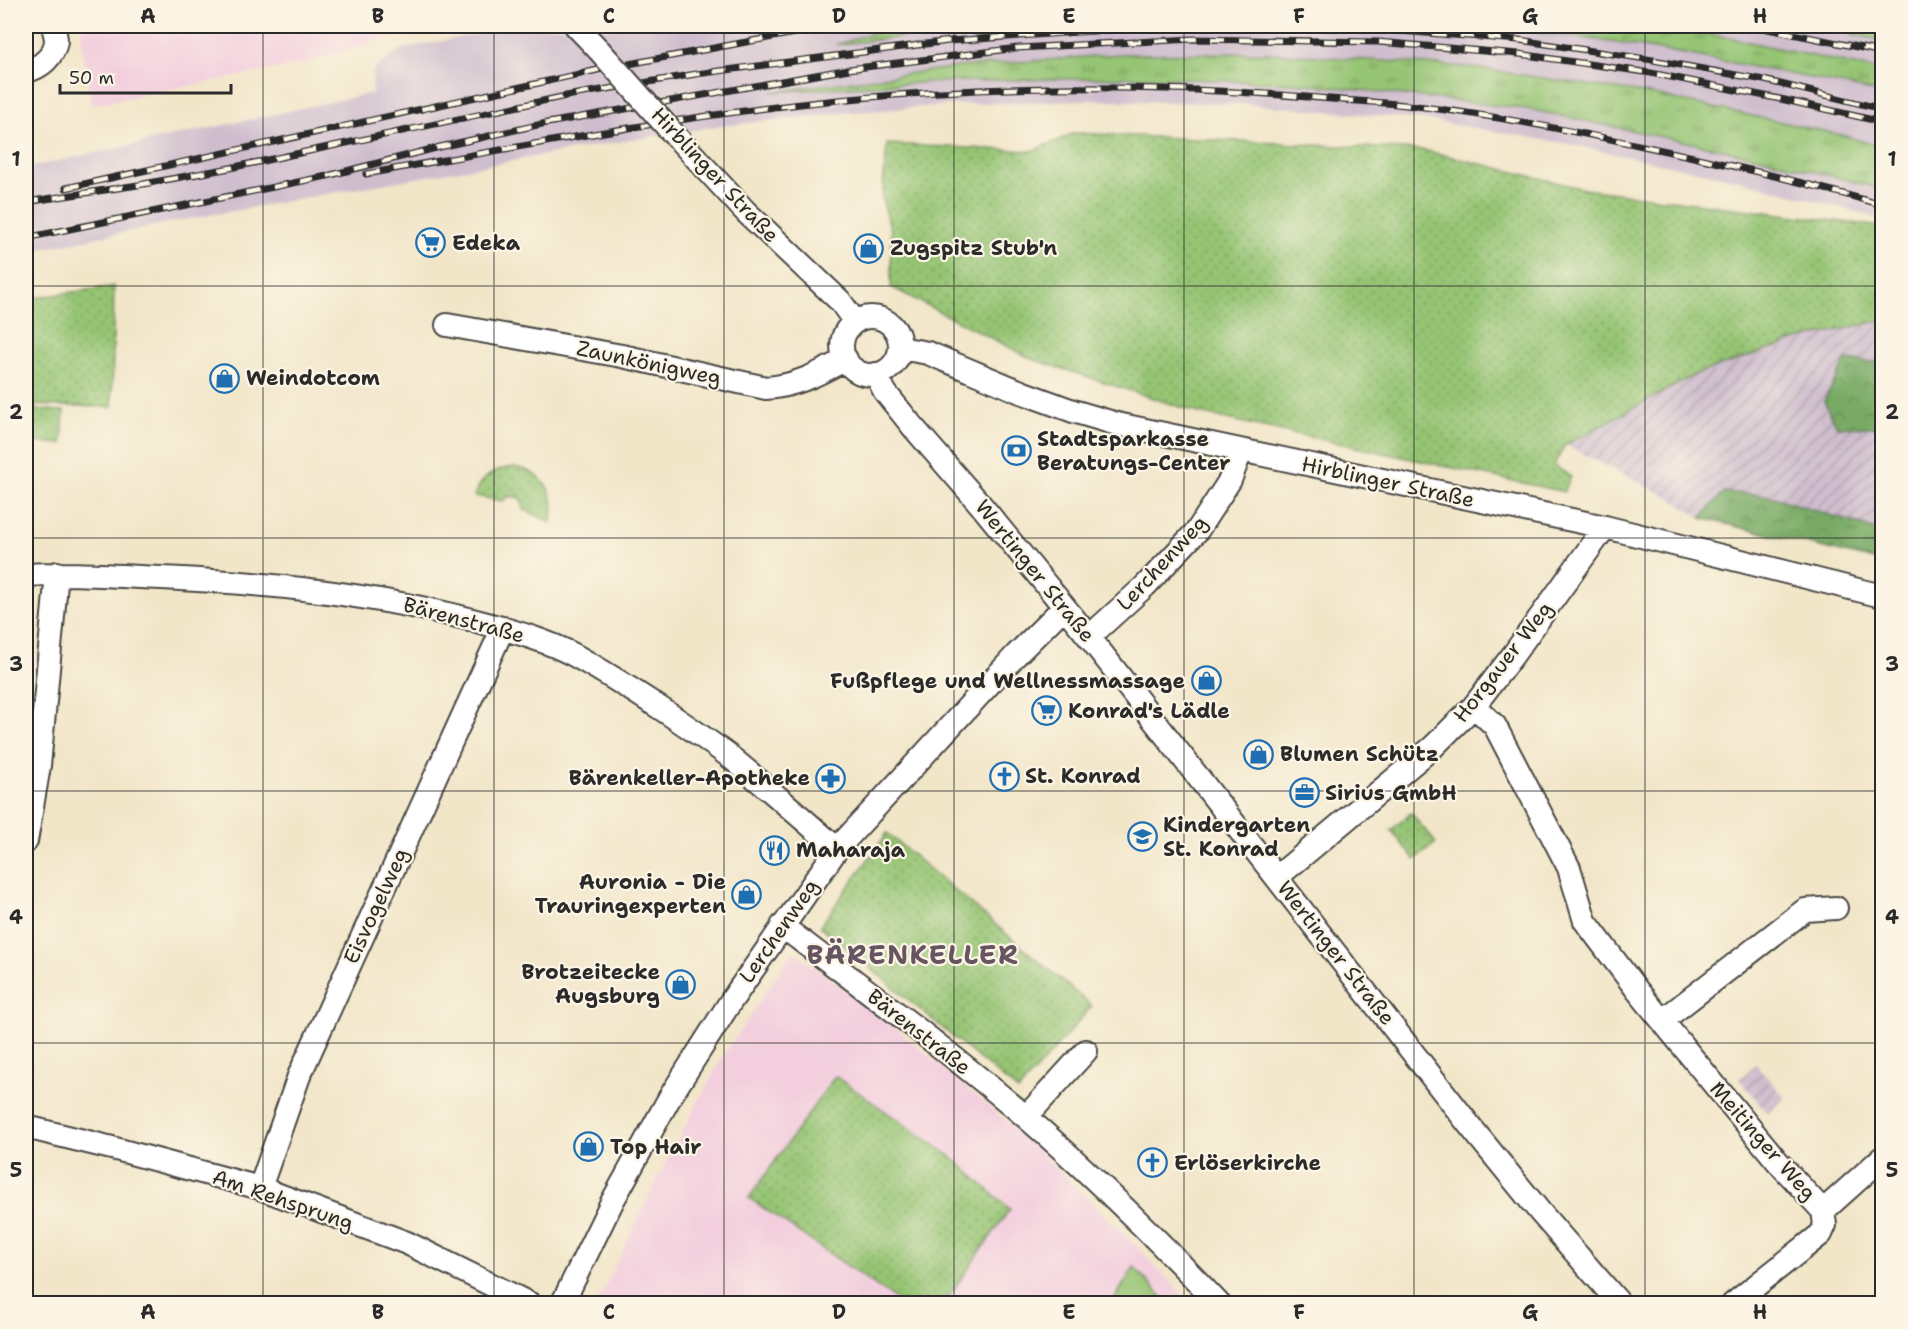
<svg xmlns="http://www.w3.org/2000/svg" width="1908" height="1329" font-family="'Shantell Sans',sans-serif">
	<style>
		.built { fill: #f3cfde }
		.industrial { fill: url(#industrial-furrows) }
		.railway { fill: #cfbdce }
		.grass { fill: url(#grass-tufts); stroke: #60784f; stroke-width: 1.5 }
		.forest { fill: url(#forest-crowns); stroke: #526a48; stroke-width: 1.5 }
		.park { fill: url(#park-dots); stroke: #60784f; stroke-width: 1.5 }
		.pitch { fill: #95c473; stroke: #60784f; stroke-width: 1.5 }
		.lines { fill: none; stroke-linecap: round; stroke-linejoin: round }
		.minor-casing { stroke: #494743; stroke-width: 26 }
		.minor { stroke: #fff; stroke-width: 22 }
		.rail-casing { stroke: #2b2b2b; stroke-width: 7 }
		.rail { stroke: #fcf5e5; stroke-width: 4.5; stroke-dasharray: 14; stroke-linecap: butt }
		.minor-bridge-casing { stroke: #494743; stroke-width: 26; stroke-linecap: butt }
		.minor-bridge { stroke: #fff; stroke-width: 22 }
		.grid { fill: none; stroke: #2b2b2b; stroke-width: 1.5; stroke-opacity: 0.55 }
		.labels { text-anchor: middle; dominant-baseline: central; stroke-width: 4.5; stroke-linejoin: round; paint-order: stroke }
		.street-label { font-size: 21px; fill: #2b2b2b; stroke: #fcf5e5 }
		.poi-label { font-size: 21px; font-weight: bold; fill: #2b2b2b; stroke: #fcf5e5; text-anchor: start }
		.district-label { font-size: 27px; font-weight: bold; letter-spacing: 1.5px; fill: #665561; stroke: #fcf5e5 }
		.neatline { fill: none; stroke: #2b2b2b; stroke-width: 2 }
		.grid-label { font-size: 20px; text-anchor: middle; font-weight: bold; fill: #2b2b2b }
	</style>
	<defs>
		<pattern id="industrial-furrows" width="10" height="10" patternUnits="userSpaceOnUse" patternTransform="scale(1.5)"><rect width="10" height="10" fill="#cfbdce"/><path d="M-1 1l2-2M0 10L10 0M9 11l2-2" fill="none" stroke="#a89aa7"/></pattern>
		<pattern id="grass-tufts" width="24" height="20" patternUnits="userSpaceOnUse" patternTransform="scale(1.5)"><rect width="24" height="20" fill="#95c473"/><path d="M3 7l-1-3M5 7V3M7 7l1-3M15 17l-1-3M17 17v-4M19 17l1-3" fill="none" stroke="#7a9f5f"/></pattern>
		<pattern id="forest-crowns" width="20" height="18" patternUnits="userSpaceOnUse" patternTransform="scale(1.5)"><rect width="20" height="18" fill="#78aa65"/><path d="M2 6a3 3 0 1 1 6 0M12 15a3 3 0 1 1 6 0" fill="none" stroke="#638b53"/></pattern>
		<pattern id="park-dots" width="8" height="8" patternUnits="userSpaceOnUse" patternTransform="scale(1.5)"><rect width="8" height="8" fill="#95c473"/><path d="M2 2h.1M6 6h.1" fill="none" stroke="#7a9f5f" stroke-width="1.8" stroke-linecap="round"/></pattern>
	</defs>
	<rect width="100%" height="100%" fill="#fcf5e5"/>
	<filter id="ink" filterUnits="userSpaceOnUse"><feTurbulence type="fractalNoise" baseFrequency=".0167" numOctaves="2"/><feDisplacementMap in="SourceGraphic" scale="12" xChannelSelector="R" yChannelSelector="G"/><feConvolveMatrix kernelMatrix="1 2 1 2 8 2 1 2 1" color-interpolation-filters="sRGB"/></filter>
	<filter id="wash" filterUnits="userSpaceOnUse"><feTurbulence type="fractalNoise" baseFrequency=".008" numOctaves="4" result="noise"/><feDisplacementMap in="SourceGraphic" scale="24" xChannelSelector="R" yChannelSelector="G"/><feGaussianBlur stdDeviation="1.35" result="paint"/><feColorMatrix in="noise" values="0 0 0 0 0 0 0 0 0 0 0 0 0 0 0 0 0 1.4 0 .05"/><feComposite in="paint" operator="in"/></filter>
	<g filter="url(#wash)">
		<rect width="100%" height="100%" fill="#f2e6c9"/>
		<path class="built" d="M81,26H423L311,62L91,105L82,44Z
			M793,951L880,1015L1022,1134L1135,1245L1191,1303L597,1304L662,1169L721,1059Z"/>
		<path class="industrial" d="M1882,320V562L1701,518L1670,498L1565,445L1694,375L1797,340Z
			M1756,1064L1785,1098L1768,1113L1739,1079Z"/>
		<path class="railway" d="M518,26L612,29L617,26H1812L1882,41V219L1735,179L1563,143L1427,120L1244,104L1086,100L963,104L842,113L719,126L606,144L360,188L173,222L26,252V168L372,93L373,70L402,49Z"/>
		<path class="grass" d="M911,26H1010L972,28L836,45L878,31Z
			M1478,26H1656L1726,37L1882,71V93C1749,65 1614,38 1478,26Z
			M1270,53L1469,67L1650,94L1842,135L1882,147V189L1759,157L1528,109L1307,84L1143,77L934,82L771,92L958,67L1121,54Z"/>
		<path class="forest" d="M1846,360L1882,363V427H1837L1824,401Z
			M1724,492L1770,496L1868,527L1882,534V562L1701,518Z"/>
		<path class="park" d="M1814,26H1882V41L1819,26Z
			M1075,133L1423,150L1585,189L1882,227V320L1797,340L1696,374L1565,445L1554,465L1571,477L1564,492L1199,413L1032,359L891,287V231L882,199L887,144L1032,151Z
			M114,286L112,407L26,405V299Z
			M26,409L64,411L62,444L26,442Z
			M514,467C542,471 559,494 551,522L524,510L522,501C516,495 509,495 502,501L474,496C481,477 494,469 514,467Z
			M1411,813L1436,843L1415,860L1391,830Z
			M887,833L1092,1006L1018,1091L820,926Z
			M835,1076L953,1158L1010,1209L944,1303H901L749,1198Z"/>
		<path class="pitch" d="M1134,1267L1168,1303H1112Z"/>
	</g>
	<g filter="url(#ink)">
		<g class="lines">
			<defs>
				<path id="minor" d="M576,26L599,50
					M26,71C40,68 54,57 56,41C56,36 54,30 53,26
					M670,130L746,212L840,301L855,322
					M842 346a29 29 0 1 1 58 0a29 29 0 1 1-58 0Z
					M447,325L622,356L766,388C796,386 820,373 846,359
					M900,348L928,353L1021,392L1073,411L1117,424L1605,527L1882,596
					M876,374L885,392L913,427L980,504L1089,637L1470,1126L1540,1212L1620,1304
					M26,575C71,572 116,576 162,578C269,583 376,594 480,622C512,631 546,640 574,655C605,672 634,691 663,710C687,726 711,742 734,760C769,789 803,819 837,849
					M1089,637L1145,586L1197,531L1230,480L1241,451
					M1474,706L1495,726L1569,868L1585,921L1637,990L1708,1077L1778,1162L1823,1211L1825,1225L1821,1234L1733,1304
					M26,841L39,766L57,573
					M1277,877L1433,747L1474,706L1513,655L1605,527
					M782,926C864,988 947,1050 1026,1117C1094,1176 1157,1239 1219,1304
					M1663,1020L1805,910L1836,908
					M1026,1117L1086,1051
					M26,1127L112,1148L260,1188L407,1243L530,1304
					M260,1188L299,1076L503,628
					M1823,1211L1882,1158
					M562,1304L612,1202L670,1097L731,1001L837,849L1016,655L1064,607"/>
			</defs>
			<use href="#minor" class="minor-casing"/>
			<use href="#minor" class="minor"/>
			<defs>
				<path id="rail" d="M1264,26L1373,29L1519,40L1653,60L1764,80L1882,109
					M1753,26L1882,52
					M366,174C523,146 679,116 838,100C1001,84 1167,84 1331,99C1364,102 1397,103 1431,108C1502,117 1573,131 1643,146C1723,163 1804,182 1882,205
					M66,188L602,69L832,26
					M26,202L138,185L230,168L566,96L696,74L949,41L1165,26
					M26,238L327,176L440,147L542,124L849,69L1018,48L1194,39L1378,42L1519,54L1651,73L1785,100L1882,122"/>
			</defs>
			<use href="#rail" class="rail-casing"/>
			<use href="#rail" class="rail"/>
			<defs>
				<path id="minor-bridge" d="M599,50L670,130"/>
			</defs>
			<use href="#minor-bridge" class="minor-bridge-casing"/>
			<use href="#minor-bridge" class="minor-bridge"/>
		</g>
	</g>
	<path class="grid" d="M263,26V1304M494,26V1304M724,26V1304M954,26V1304M1184,26V1304M1414,26V1304M1645,26V1304M26,286H1882M26,538H1882M26,791H1882M26,1043H1882"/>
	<defs>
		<symbol id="supermarket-ring" viewBox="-11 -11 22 22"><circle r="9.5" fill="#fcf5e5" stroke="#1f6fb2" stroke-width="1.5"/><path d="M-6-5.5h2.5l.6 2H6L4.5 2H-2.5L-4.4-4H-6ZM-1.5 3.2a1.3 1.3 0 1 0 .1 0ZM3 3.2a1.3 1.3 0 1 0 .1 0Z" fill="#1f6fb2"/></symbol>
		<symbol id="shop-ring" viewBox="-11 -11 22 22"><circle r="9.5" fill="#fcf5e5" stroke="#1f6fb2" stroke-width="1.5"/><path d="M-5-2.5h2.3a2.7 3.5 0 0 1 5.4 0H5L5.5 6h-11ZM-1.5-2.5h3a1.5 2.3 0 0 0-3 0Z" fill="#1f6fb2"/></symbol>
		<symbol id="bank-ring" viewBox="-11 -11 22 22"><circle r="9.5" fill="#fcf5e5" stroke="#1f6fb2" stroke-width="1.5"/><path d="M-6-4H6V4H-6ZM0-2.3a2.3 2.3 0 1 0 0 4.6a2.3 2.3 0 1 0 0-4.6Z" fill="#1f6fb2"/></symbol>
		<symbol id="church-ring" viewBox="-11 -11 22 22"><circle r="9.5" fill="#fcf5e5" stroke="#1f6fb2" stroke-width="1.5"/><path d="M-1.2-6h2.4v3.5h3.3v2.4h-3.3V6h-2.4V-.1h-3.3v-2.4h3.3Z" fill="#1f6fb2"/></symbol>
		<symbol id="pharmacy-ring" viewBox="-11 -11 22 22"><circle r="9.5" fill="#fcf5e5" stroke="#1f6fb2" stroke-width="1.5"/><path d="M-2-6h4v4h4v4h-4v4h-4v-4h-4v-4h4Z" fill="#1f6fb2"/></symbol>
		<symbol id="office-ring" viewBox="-11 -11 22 22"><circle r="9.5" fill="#fcf5e5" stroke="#1f6fb2" stroke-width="1.5"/><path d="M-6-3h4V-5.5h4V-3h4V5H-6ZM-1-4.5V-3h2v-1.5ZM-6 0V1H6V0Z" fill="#1f6fb2"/></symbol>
		<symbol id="school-ring" viewBox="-11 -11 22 22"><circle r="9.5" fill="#fcf5e5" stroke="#1f6fb2" stroke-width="1.5"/><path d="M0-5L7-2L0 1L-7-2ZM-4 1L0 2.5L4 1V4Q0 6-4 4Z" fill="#1f6fb2"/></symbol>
		<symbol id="restaurant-ring" viewBox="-11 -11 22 22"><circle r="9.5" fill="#fcf5e5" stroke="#1f6fb2" stroke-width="1.5"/><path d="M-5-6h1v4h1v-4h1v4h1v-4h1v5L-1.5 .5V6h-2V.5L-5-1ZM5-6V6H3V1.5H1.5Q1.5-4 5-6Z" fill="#1f6fb2"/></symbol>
	</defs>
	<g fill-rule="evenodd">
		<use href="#supermarket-ring" x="414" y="226" width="33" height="33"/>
		<use href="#shop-ring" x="852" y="232" width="33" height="33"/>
		<use href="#shop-ring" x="208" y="362" width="33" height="33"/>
		<use href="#bank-ring" x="1000" y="434" width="33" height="33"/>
		<use href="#shop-ring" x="1190" y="664" width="33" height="33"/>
		<use href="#supermarket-ring" x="1030" y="694" width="33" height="33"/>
		<use href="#shop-ring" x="1242" y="738" width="33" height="33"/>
		<use href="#church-ring" x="988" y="760" width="33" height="33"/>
		<use href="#pharmacy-ring" x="814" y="762" width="33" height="33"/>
		<use href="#office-ring" x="1288" y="776" width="33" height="33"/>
		<use href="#school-ring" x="1126" y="820" width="33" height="33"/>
		<use href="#restaurant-ring" x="758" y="834" width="33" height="33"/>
		<use href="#shop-ring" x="730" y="878" width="33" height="33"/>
		<use href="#shop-ring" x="664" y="968" width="33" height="33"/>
		<use href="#shop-ring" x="572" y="1130" width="33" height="33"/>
		<use href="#church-ring" x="1136" y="1146" width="33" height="33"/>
	</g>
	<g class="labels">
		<g class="street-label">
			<text transform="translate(715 175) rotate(47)">Hirblinger Straße</text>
			<text transform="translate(649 363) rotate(12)">Zaunkönigweg</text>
			<text transform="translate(1388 482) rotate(12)">Hirblinger Straße</text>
			<text transform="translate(1162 563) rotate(-47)">Lerchenweg</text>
			<text transform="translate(1035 571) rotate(51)">Wertinger Straße</text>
			<text transform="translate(464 620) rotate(15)">Bärenstraße</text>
			<text transform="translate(1503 662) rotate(-52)">Horgauer Weg</text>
			<text transform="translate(376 906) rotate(-65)">Eisvogelweg</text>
			<text transform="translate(779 931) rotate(-55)">Lerchenweg</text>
			<text transform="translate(1336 953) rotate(52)">Wertinger Straße</text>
			<text transform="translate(919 1032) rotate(38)">Bärenstraße</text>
			<text transform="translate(1763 1141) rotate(49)">Meitinger Weg</text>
			<text transform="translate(283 1200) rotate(19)">Am Rehsprung</text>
		</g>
		<g class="poi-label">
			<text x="452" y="243">Edeka</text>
			<text x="890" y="248">Zugspitz Stub'n</text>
			<text x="246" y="378">Weindotcom</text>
			<text x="1037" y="439">Stadtsparkasse<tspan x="1037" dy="24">Beratungs-Center</tspan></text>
			<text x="1185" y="681" text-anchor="end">Fußpflege und Wellnessmassage</text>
			<text x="1068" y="711">Konrad's Lädle</text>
			<text x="1280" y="754">Blumen Schütz</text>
			<text x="1025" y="776">St. Konrad</text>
			<text x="810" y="778" text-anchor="end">Bärenkeller-Apotheke</text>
			<text x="1325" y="793">Sirius GmbH</text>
			<text x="1163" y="825">Kindergarten<tspan x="1163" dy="24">St. Konrad</tspan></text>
			<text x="796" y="850">Maharaja</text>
			<text x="726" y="882" text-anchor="end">Auronia - Die<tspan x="726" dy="24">Trauringexperten</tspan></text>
			<text x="660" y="972" text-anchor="end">Brotzeitecke<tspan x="660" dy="24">Augsburg</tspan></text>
			<text x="610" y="1147">Top Hair</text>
			<text x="1174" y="1163">Erlöserkirche</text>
		</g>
		<g class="district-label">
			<text x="913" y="954">BÄRENKELLER</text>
		</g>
	</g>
	<rect width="1908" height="1329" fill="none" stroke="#fcf5e5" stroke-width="66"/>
	<path d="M60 84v9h171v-9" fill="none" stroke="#2b2b2b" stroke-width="3"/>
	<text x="69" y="84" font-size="18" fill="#2b2b2b" stroke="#fcf5e5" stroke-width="4.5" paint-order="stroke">50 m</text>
	<rect x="33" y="33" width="1842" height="1263" class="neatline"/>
	<g class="grid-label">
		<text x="148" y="23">A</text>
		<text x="378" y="23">B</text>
		<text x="609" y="23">C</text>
		<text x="839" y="23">D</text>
		<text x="1069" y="23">E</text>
		<text x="1299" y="23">F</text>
		<text x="1530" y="23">G</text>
		<text x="1760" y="23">H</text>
		<text x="16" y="166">1</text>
		<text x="1892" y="166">1</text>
		<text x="16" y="419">2</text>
		<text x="1892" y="419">2</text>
		<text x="16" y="671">3</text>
		<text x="1892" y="671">3</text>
		<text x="16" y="924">4</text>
		<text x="1892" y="924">4</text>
		<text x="16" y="1177">5</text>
		<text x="1892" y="1177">5</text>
		<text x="148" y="1319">A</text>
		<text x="378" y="1319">B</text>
		<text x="609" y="1319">C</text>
		<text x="839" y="1319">D</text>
		<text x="1069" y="1319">E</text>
		<text x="1299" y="1319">F</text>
		<text x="1530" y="1319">G</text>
		<text x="1760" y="1319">H</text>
	</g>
</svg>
